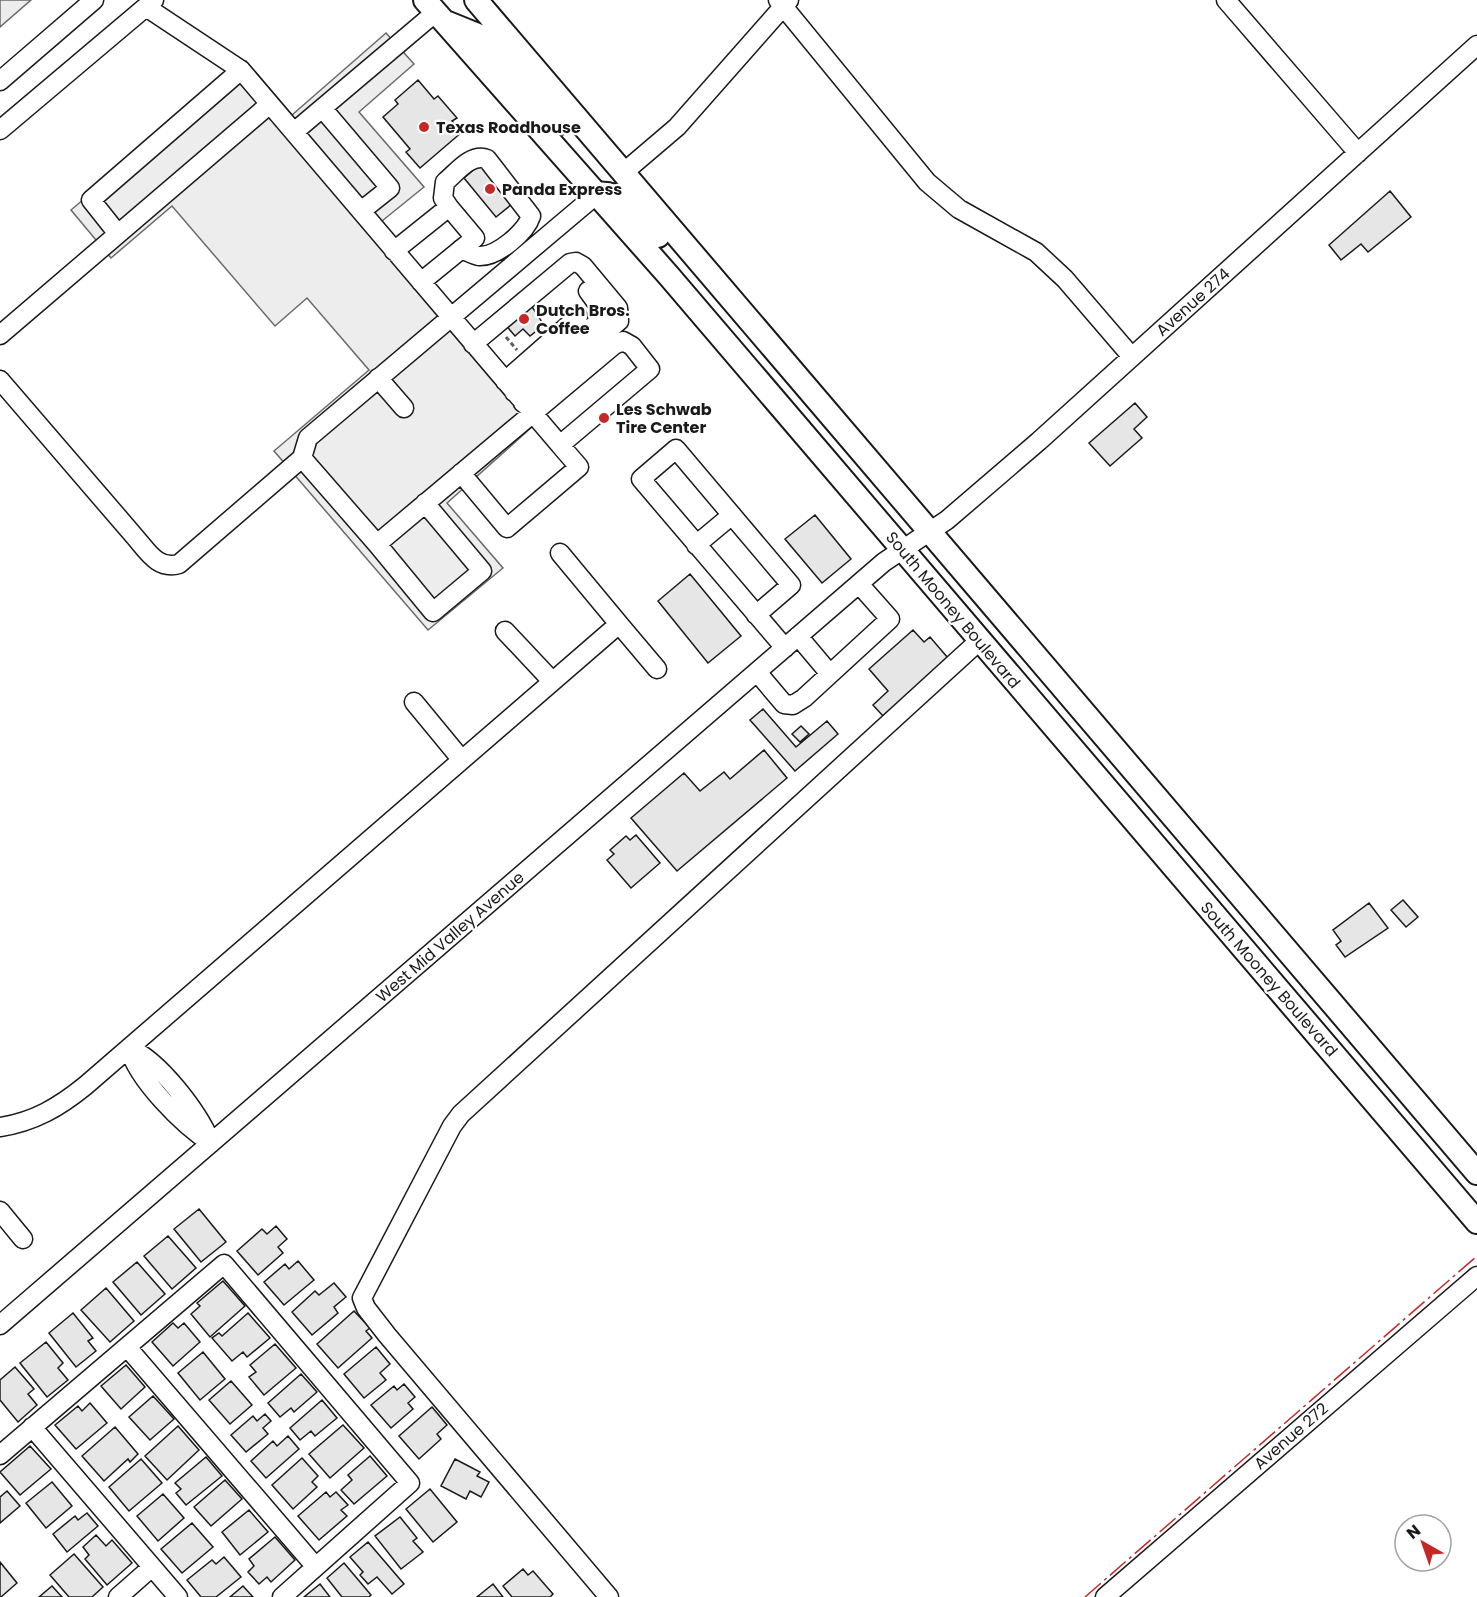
<svg xmlns="http://www.w3.org/2000/svg" width="1477" height="1597" font-family="Poppins,sans-serif">
	<style>
		.built { fill: #ededed; stroke: #6a6a6a; stroke-width: 1.5 }
		.building { fill: #e6e6e6; stroke: #1a1a1a; stroke-width: 1.5 }
		.lines { fill: none; stroke-linecap: round; stroke-linejoin: round }
		.minor-casing { stroke: #1a1a1a; stroke-width: 21 }
		.major-casing { stroke: #1a1a1a; stroke-width: 26 }
		.path { stroke: #5f5f5f; stroke-width: 3; stroke-dasharray: 4.5 3; stroke-linecap: butt }
		.minor { stroke: #fff; stroke-width: 18 }
		.major { stroke: #fff; stroke-width: 22 }
		.power { stroke: #c62828; stroke-width: 1.5; stroke-dasharray: 21 4.5 3 4.5; stroke-linecap: butt }
		.poi-dot { fill: #c62828; stroke: #fff; stroke-width: 2 }
		.labels { text-anchor: middle; dominant-baseline: central; stroke-width: 4.5; stroke-linejoin: round; paint-order: stroke }
		.poi-label { font-size: 16px; font-weight: bold; fill: #1a1a1a; stroke: #fff; text-anchor: start }
		.street-label { font-size: 16px; fill: #1a1a1a; stroke: #fff }
	</style>
	<rect width="100%" height="100%" fill="#fff"/>
	<path class="built" d="M0,0H31L0,27Z
		M386,33L414,64L359,112L424,187L382,221L542,418L447,503L503,568L428,630L274,451L369,370L307,298L275,326L172,206L111,258L71,210L246,61L292,115Z"/>
	<path class="building" d="M418,80L434,99L438,96L457,118L452,121L462,132L420,168L406,152L410,149L383,117L398,104L395,100Z
		M484,161L517,200L496,217L464,178Z
		M1390,191L1411,217L1368,252L1361,244L1341,260L1329,245Z
		M529,302L544,325L530,336L523,329L515,336L504,323Z
		M1135,403L1147,417L1134,429L1142,438L1110,466L1089,443Z
		M815,515L851,559L822,583L785,539Z
		M690,574L741,636L708,663L658,601Z
		M913,630L924,642L930,637L948,658L883,716L873,705L888,691L869,669Z
		M763,709L796,747L827,721L838,734L795,771L750,720Z
		M801,726L809,734L800,742L792,734Z
		M764,750L787,778L677,871L631,818L684,773L700,791L724,772L730,779Z
		M636,835L660,863L631,888L607,860L614,854L610,850L626,836L630,840Z
		M1403,900L1418,917L1406,927L1391,910Z
		M1369,903L1388,928L1345,957L1336,945L1341,941L1333,930Z
		M199,1209L226,1242L201,1262L174,1229Z
		M276,1226L287,1239L278,1247L283,1253L258,1275L237,1251L262,1229L267,1234Z
		M168,1236L196,1268L172,1289L144,1256Z
		M298,1261L314,1280L284,1305L264,1282L285,1264L289,1269Z
		M137,1262L165,1294L141,1315L113,1282Z
		M223,1281L245,1306L210,1337L191,1314L200,1306L197,1303Z
		M334,1283L346,1297L334,1307L338,1313L312,1335L292,1312L315,1291L319,1295Z
		M106,1288L134,1321L110,1342L81,1310Z
		M354,1311L370,1328L366,1331L372,1338L338,1368L317,1344Z
		M73,1313L93,1338L88,1341L96,1351L76,1367L49,1333Z
		M248,1313L270,1338L247,1357L243,1352L232,1361L212,1338L219,1333L222,1336Z
		M173,1323L178,1328L184,1323L200,1342L173,1366L152,1342Z
		M46,1342L63,1363L58,1368L68,1380L47,1397L20,1363Z
		M275,1344L296,1368L264,1395L249,1377L256,1372L250,1365Z
		M376,1347L390,1364L380,1373L386,1380L364,1398L344,1374Z
		M203,1352L225,1379L200,1400L178,1373Z
		M126,1365L145,1387L121,1409L101,1386Z
		M15,1367L34,1389L28,1394L37,1405L18,1422L0,1400V1380Z
		M301,1374L317,1392L294,1412L291,1408L280,1417L268,1403Z
		M231,1381L252,1405L230,1424L209,1400Z
		M404,1384L415,1397L408,1403L413,1409L391,1428L371,1405L394,1386L397,1390Z
		M153,1396L174,1419L150,1440L129,1417Z
		M322,1400L337,1418L315,1436L311,1431L300,1440L290,1428Z
		M90,1403L107,1423L76,1449L55,1425L78,1406L82,1411Z
		M432,1407L447,1425L437,1434L441,1439L419,1459L399,1436Z
		M265,1414L271,1421L263,1428L268,1434L246,1452L231,1435L253,1416L257,1421Z
		M343,1425L364,1448L330,1478L309,1454Z
		M178,1426L199,1450L167,1480L145,1456Z
		M115,1427L138,1454L130,1462L128,1459L104,1481L82,1456Z
		M288,1436L299,1449L266,1478L251,1461L273,1441L277,1446Z
		M30,1446L51,1469L20,1495L0,1472Z
		M370,1456L387,1476L354,1504L341,1490L352,1480L348,1475Z
		M206,1457L222,1476L186,1505L176,1493L181,1489L175,1483Z
		M302,1458L318,1476L312,1482L317,1487L293,1509L272,1485Z
		M141,1459L162,1483L129,1511L109,1487Z
		M455,1459L480,1472L477,1476L489,1482L481,1497L470,1491L466,1499L441,1486Z
		M225,1480L242,1499L211,1526L194,1507Z
		M52,1482L72,1506L46,1528L26,1503Z
		M430,1489L457,1522L433,1542L406,1509Z
		M7,1491L20,1506L0,1523V1497Z
		M326,1492L330,1497L336,1492L348,1505L341,1510L347,1516L319,1540L298,1516Z
		M163,1494L184,1518L158,1541L137,1516Z
		M249,1510L268,1532L240,1555L222,1532Z
		M87,1513L98,1526L67,1552L53,1534L75,1516L78,1520Z
		M400,1517L417,1538L413,1541L423,1552L401,1569L375,1536Z
		M192,1523L213,1547L182,1573L161,1549Z
		M96,1535L106,1546L112,1540L132,1563L107,1585L85,1559L89,1555L83,1547Z
		M275,1537L295,1560L271,1582L267,1577L259,1584L248,1572L254,1566L249,1559Z
		M368,1542L404,1584L392,1594L377,1577L368,1584L360,1575L363,1572L350,1557Z
		M74,1554L103,1587L92,1597H69L50,1575Z
		M224,1557L241,1577L216,1597H201L187,1580L212,1560L216,1564Z
		M0,1562L17,1583L1,1597H0Z
		M344,1563L371,1595L369,1597H342L327,1578Z
		M523,1569L528,1575L533,1571L553,1594L550,1597H512L503,1586Z
		M320,1584L330,1597H304Z
		M493,1584L503,1597H477Z
		M52,1586L62,1597H39Z
		M243,1586L253,1597H230Z"/>
	<g class="lines">
		<defs>
			<path id="minor" d="M778,0L927,182L959,209L1036,252L1065,279L1132,357
				M1226,0L1358,153
				M146,7L241,70L560,445L650,369L632,346L623,341L614,345C535,411 456,477 377,544L302,458L308,438L597,194
				M0,81L94,0
				M323,109L390,188L361,211
				M0,130L154,0
				M294,132L436,12
				M623,173L677,127L789,0
				M449,207L443,198L445,182C457,172 471,153 487,159L531,216C526,232 497,257 479,256C473,255 467,251 461,249
				M118,234L91,200L241,70
				M394,251L449,207L475,238L421,282
				M0,335L270,104
				M473,344L570,263L576,262L583,266L618,308L619,321L523,403
				M378,378L404,408
				M0,380L135,537C148,552 158,570 179,564L302,458
				M505,381L578,317
				M514,392L602,319L604,313L588,291
				M461,473L507,528L579,467L560,445
				M377,544L433,612L482,571L425,503
				M696,545L732,515
				M560,553L619,624
				M756,615L791,585L676,449L641,479L785,648
				M505,631L552,681
				M798,636L830,674
				M757,672L784,704L793,705L804,698L890,619L859,584
				M414,702L461,759
				M129,1048C159,1060 199,1113 211,1143
				M129,1048C138,1080 183,1125 211,1143
				M0,1127C34,1122 59,1107 85,1086L619,624L657,669
				M0,1211L23,1239
				M0,1325L884,562L947,520L1039,441L1477,45
				M127,1347L315,1566
				M32,1427L178,1597
				M0,1455L224,1264L410,1483L282,1597
				M118,1597L152,1567
				M609,1597L387,1335L366,1308L362,1298L452,1126L461,1114L979,641
				M1105,1597L1477,1276"/>
			<path id="major" d="M425,0L669,276L1477,1222
				M476,0L1477,1173
				M448,23L480,36L560,123
				M597,194C623,190 642,218 658,236"/>
		</defs>
		<use href="#minor" class="minor-casing"/>
		<use href="#major" class="major-casing"/>
		<path class="path" d="M506,337L517,350"/>
		<use href="#minor" class="minor"/>
		<use href="#major" class="major"/>
		<path class="power" d="M1085,1597L1477,1256"/>
	</g>
	<g class="poi-dot">
		<circle cx="424" cy="127" r="6"/>
		<circle cx="490" cy="189" r="6"/>
		<circle cx="524" cy="319" r="6"/>
		<circle cx="604" cy="418" r="6"/>
	</g>
	<g class="labels">
		<g class="poi-label">
			<text x="436" y="127">Texas Roadhouse</text>
			<text x="502" y="189">Panda Express</text>
			<text x="536" y="310">Dutch Bros.<tspan x="536" dy="18">Coffee</tspan></text>
			<text x="616" y="409">Les Schwab<tspan x="616" dy="18">Tire Center</tspan></text>
		</g>
		<g class="street-label">
			<text transform="translate(1193 302) rotate(-42)">Avenue 274</text>
			<text transform="translate(953 610) rotate(50)">South Mooney Boulevard</text>
			<text transform="translate(450 937) rotate(-41)">West Mid Valley Avenue</text>
			<text transform="translate(1269 979) rotate(49)">South Mooney Boulevard</text>
			<text transform="translate(1291 1436) rotate(-41)">Avenue 272</text>
		</g>
	</g>
	<g transform="translate(1423 1543) rotate(320)"><circle r="28" fill="#ffffff" stroke="#a3a3a3" stroke-width="1.5"/>
	<path d="M0-4.5L10 22L0 15L-10 22Z" fill="#c62828"/>
	<text y="-9" font-size="16" font-weight="bold" text-anchor="middle" fill="#1a1a1a">N</text>
	</g>
</svg>
